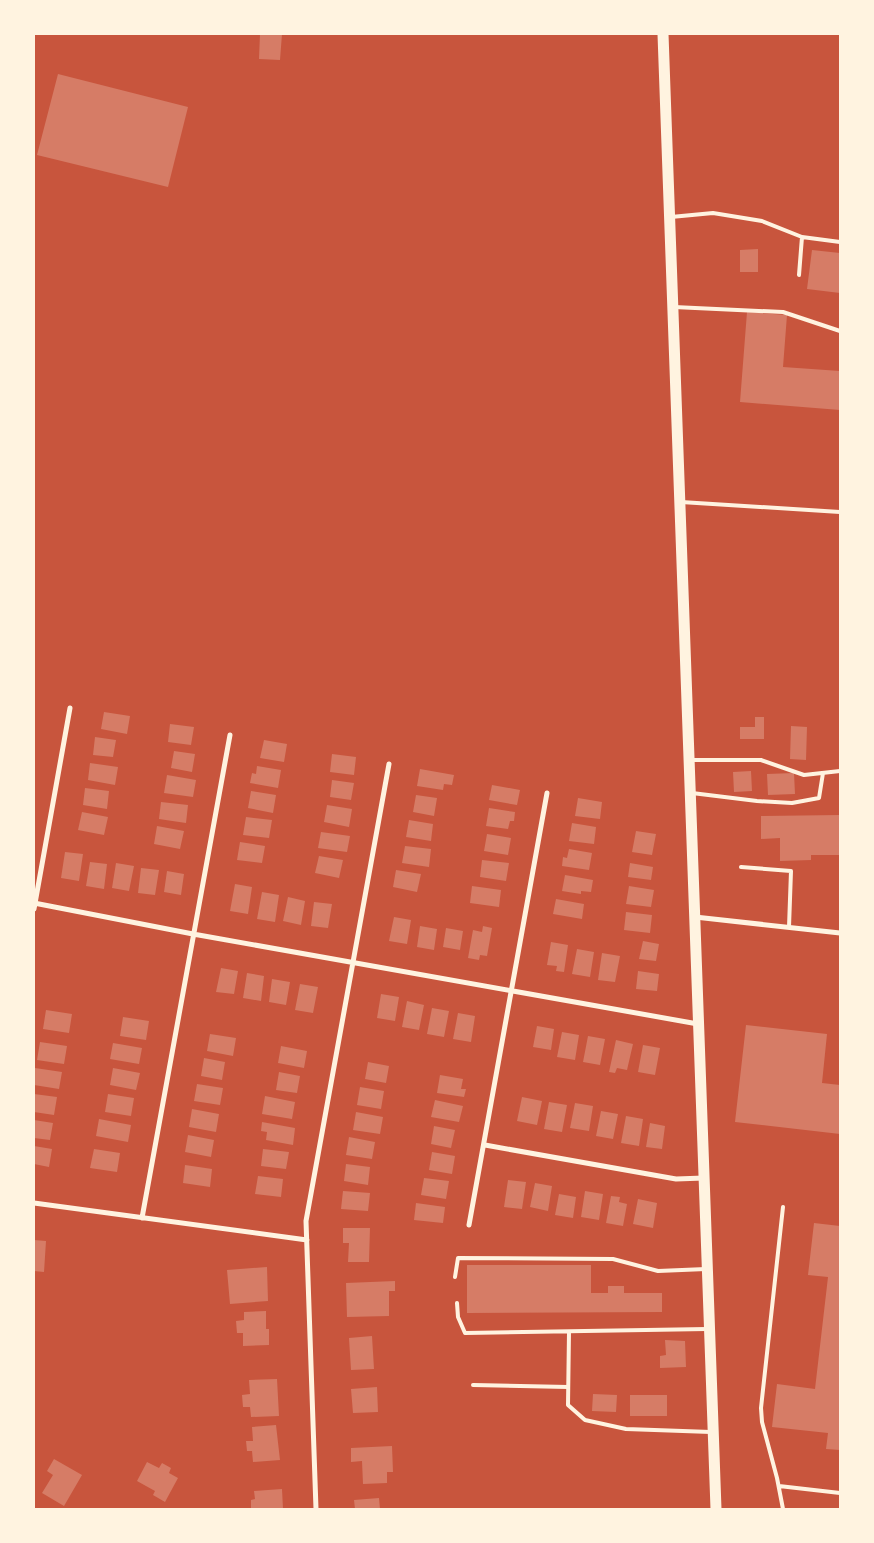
<svg xmlns="http://www.w3.org/2000/svg" width="874" height="1543" font-family="Barlow,sans-serif">
	<style>
		.building { fill: #d67c66 }
		.lines { fill: none; stroke-linecap: round; stroke-linejoin: round }
		.service { stroke: #fff3e0; stroke-width: 4 }
		.minor { stroke: #fff3e0; stroke-width: 5 }
		.primary { stroke: #fff3e0; stroke-width: 11 }
	</style>
	<rect width="100%" height="100%" fill="#c8553d"/>
	<path class="building" d="M260,34H282L280,60L259,59Z
		M58,74L188,107L168,187L37,155Z
		M758,249V272H740V250Z
		M812,250L840,253V293L807,289Z
		M747,312L787,315L783,367L840,371V410L740,402Z
		M104,712L130,716L127,734L101,729Z
		M755,717H764V739H740V727H755Z
		M170,724L194,727L191,745L168,742Z
		M791,726L807,727L806,760L790,759Z
		M95,737L116,740L113,757L93,755Z
		M264,740L287,744L284,762L260,758Z
		M174,751L195,754L192,772L171,768Z
		M332,754L356,757L354,775L330,772Z
		M90,763L118,767L115,785L88,780Z
		M257,766L281,770L278,788L250,783L252,773L256,774Z
		M420,769L454,775L452,785L444,784L443,790L417,786Z
		M751,771L752,791L734,792L733,772Z
		M794,773L795,794L768,795L767,774Z
		M167,775L196,780L193,797L164,793Z
		M332,780L354,783L351,800L330,797Z
		M492,785L520,790L517,805L489,800Z
		M85,788L109,791L107,809L83,805Z
		M251,791L276,795L273,813L248,808Z
		M416,795L437,798L434,816L413,812Z
		M578,798L602,802L600,819L575,816Z
		M161,802L188,805L186,823L159,819Z
		M327,805L352,809L349,827L324,822Z
		M489,808L515,812L514,821H510L508,829L486,826Z
		M82,812L108,817L104,835L78,830Z
		M840,815V855H811V860L780,861V838L761,839V816Z
		M246,817L272,820L269,838L243,835Z
		M409,820L433,824L431,841L406,837Z
		M572,823L596,827L594,844L569,841Z
		M157,826L184,831L180,849L154,844Z
		M636,831L656,834L652,855L632,852Z
		M321,832L350,836L347,852L318,848Z
		M487,834L511,838L508,855L484,851Z
		M240,842L265,846L262,863L237,860Z
		M405,846L431,849L429,867L402,863Z
		M569,849L592,853L589,870L562,866L563,857L567,858Z
		M65,852L83,854L79,881L61,878Z
		M319,856L343,860L339,878L315,873Z
		M482,860L509,863L506,881L480,877Z
		M90,862L107,864L104,889L86,886Z
		M116,863L134,866L129,891L112,888Z
		M630,863L653,867L651,880L628,877Z
		M141,868L159,870L155,895L138,893Z
		M396,870L421,874L417,892L393,887Z
		M167,871L184,874L181,895L164,892Z
		M565,875L593,880L591,892L581,891V894L562,891Z
		M235,884L252,887L248,914L230,911Z
		M472,886L501,890L499,907L470,903Z
		M629,886L654,890L651,907L626,904Z
		M262,892L279,895L275,922L257,919Z
		M288,897L305,901L301,925L283,921Z
		M556,899L584,904L582,919L553,914Z
		M314,902L332,904L328,928L311,926Z
		M626,912L652,915L650,933L624,930Z
		M394,917L411,920L407,944L389,941Z
		M420,926L437,929L434,950L417,947Z
		M483,926L492,928L487,956L480,955L479,960L468,958L473,930L482,932Z
		M446,928L463,931L460,950L443,947Z
		M643,941L659,944L656,961L639,959Z
		M551,942L568,945L564,972L556,971L557,966L547,965Z
		M577,949L594,952L590,977L572,974Z
		M602,953L620,956L615,982L598,980Z
		M221,968L238,971L234,994L216,992Z
		M638,971L659,974L657,991L636,989Z
		M247,973L264,976L261,1001L243,998Z
		M272,979L290,982L286,1005L269,1002Z
		M300,984L318,987L313,1013L295,1010Z
		M381,994L399,997L395,1021L377,1018Z
		M407,1001L424,1005L419,1030L402,1027Z
		M432,1008L449,1011L444,1037L427,1034Z
		M46,1010L72,1014L69,1033L43,1029Z
		M458,1013L475,1016L471,1042L453,1039Z
		M123,1017L149,1021L146,1040L120,1036Z
		M746,1025L827,1034L822,1083L840,1085V1134L735,1122Z
		M537,1026L554,1029L551,1050L533,1047Z
		M562,1032L579,1035L575,1060L557,1057Z
		M210,1034L236,1038L233,1056L207,1051Z
		M588,1036L605,1039L600,1065L583,1062Z
		M616,1040L633,1044L627,1070L617,1068L615,1073L609,1072Z
		M40,1042L67,1046L64,1064L37,1060Z
		M113,1043L142,1048L139,1064L110,1059Z
		M643,1045L660,1048L655,1075L638,1072Z
		M281,1046L307,1051L304,1068L278,1063Z
		M204,1058L225,1062L222,1080L201,1076Z
		M368,1062L389,1066L386,1083L365,1079Z
		M35,1068L62,1072L59,1089L34,1085Z
		M113,1068L140,1073L136,1090L110,1085Z
		M279,1072L300,1076L297,1093L276,1090Z
		M440,1075L463,1079L461,1089H466L464,1097L437,1093Z
		M197,1084L223,1088L220,1105L194,1101Z
		M360,1087L384,1091L381,1109L357,1105Z
		M34,1094L57,1097L54,1115L34,1112Z
		M108,1094L134,1098L131,1116L105,1112Z
		M265,1096L295,1102L292,1119L262,1114Z
		M522,1097L542,1101L537,1125L517,1121Z
		M435,1100L463,1106L459,1122L431,1117Z
		M549,1102L567,1105L562,1132L544,1129Z
		M575,1103L593,1106L589,1131L570,1128Z
		M192,1109L219,1114L216,1132L189,1127Z
		M601,1111L618,1114L613,1139L596,1136Z
		M356,1112L383,1117L380,1134L353,1130Z
		M626,1116L643,1119L639,1146L621,1143Z
		M99,1119L131,1125L128,1142L96,1136Z
		M34,1120L53,1123L50,1140L34,1138Z
		M262,1122L295,1128L293,1145L266,1140L267,1132L261,1131Z
		M650,1123L665,1126L662,1149L646,1147Z
		M434,1126L455,1130L451,1148L431,1144Z
		M188,1135L214,1140L211,1157L185,1152Z
		M349,1137L375,1142L372,1159L346,1155Z
		M34,1146L52,1149L49,1167L34,1164Z
		M94,1149L120,1153L117,1172L90,1168Z
		M263,1149L289,1152L286,1169L261,1166Z
		M432,1152L455,1156L452,1174L429,1170Z
		M346,1164L370,1167L368,1185L344,1181Z
		M185,1165L212,1169L210,1187L183,1183Z
		M258,1176L283,1179L281,1197L255,1194Z
		M424,1178L449,1181L446,1199L421,1195Z
		M508,1180L526,1182L522,1209L504,1207Z
		M535,1183L552,1186L548,1211L530,1207Z
		M343,1191L370,1193L368,1211L341,1209Z
		M585,1191L603,1194L599,1220L581,1217Z
		M559,1194L576,1197L573,1218L555,1215Z
		M611,1196L620,1197L619,1202L627,1204L623,1226L606,1223Z
		M638,1199L657,1203L653,1228L633,1224Z
		M416,1203L445,1207L443,1223L414,1220Z
		M814,1223L840,1226V1450L826,1449L828,1433L772,1427L777,1384L815,1389L828,1277L808,1275Z
		M343,1228H370L369,1262H348L349,1243H343Z
		M34,1240L46,1241L44,1272L34,1271Z
		M467,1265H591V1293H608V1286H624V1293H662V1312L467,1313Z
		M267,1267L268,1301L230,1304L227,1270Z
		M395,1281V1291H389V1316L347,1317L346,1283Z
		M266,1311V1329H269V1345L243,1346V1333H237L236,1321L244,1320V1312Z
		M372,1336L374,1369L351,1370L349,1338Z
		M665,1340L685,1341L686,1367L660,1368V1356L666,1355Z
		M277,1379L279,1416L251,1417L250,1407H243L242,1395L250,1394L249,1380Z
		M377,1387L378,1412L353,1413L351,1389Z
		M593,1394L617,1395L616,1412L592,1411Z
		M630,1395H667V1416H630Z
		M276,1425L280,1460L253,1462L252,1451H247L246,1441H253L252,1427Z
		M392,1446L393,1472H387V1483L363,1484L362,1461L351,1462V1448Z
		M54,1459L82,1475L64,1506L42,1493L53,1475L47,1471Z
		M147,1462L159,1468L162,1463L171,1468L169,1473L178,1478L165,1502L153,1495L155,1491L137,1481Z
		M282,1489L283,1509H251V1500L255,1499L254,1491Z
		M379,1498L380,1509H355L354,1500Z"/>
	<g class="lines">
		<path class="service" d="M671,217L713,213L762,221L802,237L799,275
			M802,237L840,242
			M674,307L783,312L840,331
			M681,502L840,512
			M691,760H761L804,775L840,771
			M692,793L757,801L792,803L819,798L823,773
			M741,867L791,871L789,927
			M455,1277L458,1258L613,1259L658,1271L706,1269
			M457,1303L458,1317L465,1333L707,1329
			M569,1332L568,1405L585,1420L626,1429L711,1432
			M473,1385L568,1387
			M779,1486L840,1493
			M783,1509L777,1478L762,1422L761,1408L783,1207"/>
		<path class="minor" d="M34,903L193,934L698,1024
			M34,909L70,708
			M695,917L840,933
			M485,1145L676,1179L704,1178
			M34,1203L307,1240
			M142,1218L230,735
			M469,1225L547,793
			M316,1509L306,1221L389,764"/>
		<path class="primary" d="M663,34L716,1509"/>
	</g>
	<rect width="874" height="1543" fill="none" stroke="#fff3e0" stroke-width="70"/>
</svg>
